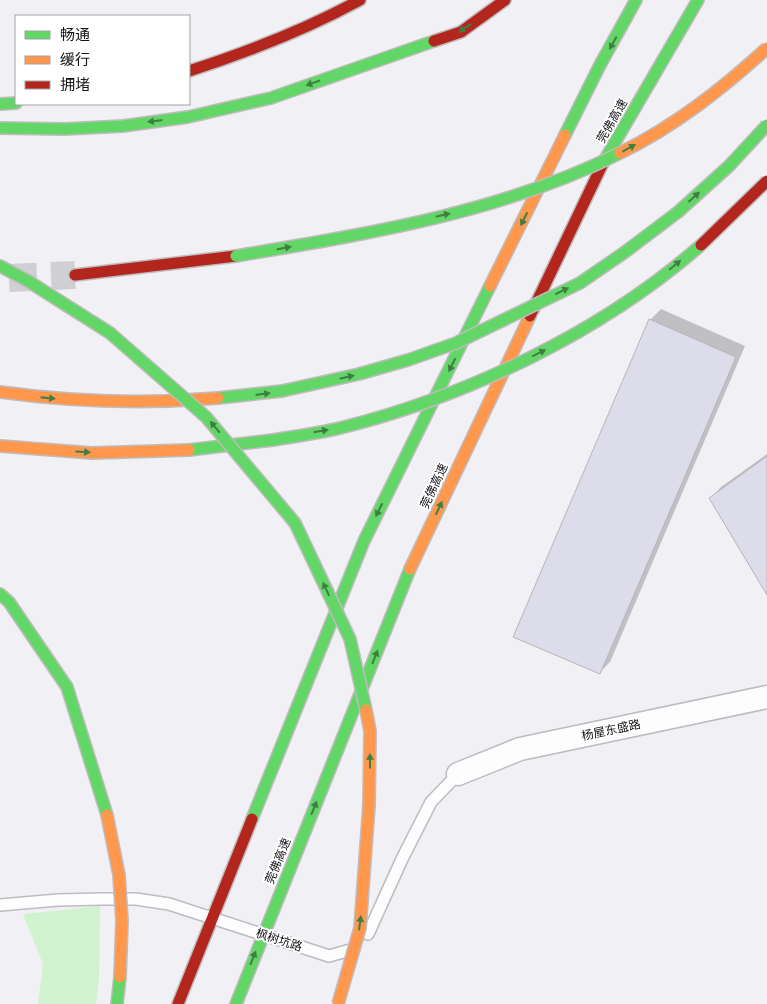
<svg xmlns="http://www.w3.org/2000/svg" width="767" height="1004" font-family="'Crimson Pro','Noto Sans SC',serif">
	<style>
		.green { fill: #d1f2cf }
		.shadow { fill: #0003 }
		.building { fill: #dddceb; stroke: #b5b5b8 }
		.lines { fill: none; stroke-linecap: round; stroke-linejoin: round }
		.highway-tunnel { stroke: #cfcfd4; stroke-width: 28; stroke-dasharray: 28 14; stroke-linecap: butt }
		.lane-casing { stroke: #bdbcc0; stroke-width: 14 }
		.street-casing { stroke: #bdbcc0; stroke-width: 25 }
		.fast-casing { stroke: #c1bbbd; stroke-width: 14 }
		.slow-casing { stroke: #c1bbbd; stroke-width: 14 }
		.jam-casing { stroke: #c1bbbd; stroke-width: 14 }
		.lane { stroke: #fdfdfe; stroke-width: 11 }
		.street { stroke: #fdfdfe; stroke-width: 22 }
		.fast { stroke: #63d668; stroke-width: 11 }
		.slow { stroke: #ff974d; stroke-width: 11 }
		.jam { stroke: #b3261e; stroke-width: 11 }
		.fast-bridge-casing { stroke: #c1bbbd; stroke-width: 14; stroke-linecap: butt }
		.slow-bridge-casing { stroke: #c1bbbd; stroke-width: 14; stroke-linecap: butt }
		.jam-bridge-casing { stroke: #c1bbbd; stroke-width: 14; stroke-linecap: butt }
		.fast-bridge { stroke: #63d668; stroke-width: 11 }
		.slow-bridge { stroke: #ff974d; stroke-width: 11 }
		.jam-bridge { stroke: #b3261e; stroke-width: 11 }
		.oneway { fill: #3f7e43 }
		.labels { text-anchor: middle; dominant-baseline: central; stroke-width: 4; stroke-linejoin: round; paint-order: stroke }
		.street-label { font-size: 12px; fill: #131316; stroke: #fff }
	</style>
	<rect width="100%" height="100%" fill="#f0f0f5"/>
	<path class="green" d="M100,906L99,979L96,1004H38L43,964L23,914Z"/>
	<path class="shadow" d="M661,309L745,346L610,662L599,673L650,320Z
		M767,454V593L711,498L721,487Z"/>
	<path class="building" d="M649,319L736,357L600,674L513,637Z
		M767,456V595L709,498Z"/>
	<g class="lines">
		<path class="highway-tunnel" d="M9,278L75,275"/>
		<defs>
			<path id="lane" d="M0,905L58,900L102,899H136L169,904L329,956L354,949
				M368,934L402,859L431,802L458,774"/>
			<path id="street" d="M458,774L520,749L767,697"/>
			<path id="fast" d="M0,104L16,103
				M0,128L65,129L123,126L188,117L271,98L434,41
				M565,135L600,65L636,0
				M604,161L698,0
				M0,266L28,281
				M218,398L282,391
				M189,450L273,440
				M0,594L9,602L67,687L107,815
				M252,819L364,541L490,286
				M117,1004L120,977
				M236,1004L410,569"/>
			<path id="slow" d="M490,286L565,135
				M0,392C72,402 145,404 218,398
				M0,446L92,453L189,450
				M410,569L530,316"/>
			<path id="jam" d="M434,41L461,32L505,0
				M189,71C248,52 305,30 360,0
				M75,275L236,256
				M530,316L604,161
				M178,1004L252,819"/>
		</defs>
		<use href="#lane" class="lane-casing"/>
		<use href="#street" class="street-casing"/>
		<use href="#fast" class="fast-casing"/>
		<use href="#slow" class="slow-casing"/>
		<use href="#jam" class="jam-casing"/>
		<use href="#lane" class="lane"/>
		<use href="#street" class="street"/>
		<use href="#fast" class="fast"/>
		<use href="#slow" class="slow"/>
		<use href="#jam" class="jam"/>
		<defs>
			<path id="fast-bridge" d="M236,256C366,234 501,213 620,153
				M28,281L110,333L206,417L295,523L350,639L366,710
				M282,391L359,374L408,360L456,343L580,283L625,252L678,212L729,166L767,125
				M273,440C297,436 321,433 344,427C470,395 603,331 701,245"/>
			<path id="slow-bridge" d="M620,153C675,126 722,89 767,48
				M107,815L119,875L122,921L120,977
				M338,1004L360,928L369,805L370,731L366,710"/>
			<path id="jam-bridge" d="M701,245L767,181"/>
		</defs>
		<use href="#fast-bridge" class="fast-bridge-casing"/>
		<use href="#slow-bridge" class="slow-bridge-casing"/>
		<use href="#jam-bridge" class="jam-bridge-casing"/>
		<use href="#fast-bridge" class="fast-bridge"/>
		<use href="#slow-bridge" class="slow-bridge"/>
		<use href="#jam-bridge" class="jam-bridge"/>
	</g>
	<defs><path id="oneway-solid" d="M-6-.8H1V-3.2L6.5 0L1 3.2V.8H-6Z" transform="scale(1.25)"/></defs>
	<g class="oneway">
		<use href="#oneway-solid" transform="translate(465 28) rotate(147)"/>
		<use href="#oneway-solid" transform="translate(613 43) rotate(119)"/>
		<use href="#oneway-solid" transform="translate(313 83) rotate(161)"/>
		<use href="#oneway-solid" transform="translate(155 121) rotate(173)"/>
		<use href="#oneway-solid" transform="translate(629 148) rotate(-29)"/>
		<use href="#oneway-solid" transform="translate(694 197) rotate(-42)"/>
		<use href="#oneway-solid" transform="translate(443 215) rotate(-13)"/>
		<use href="#oneway-solid" transform="translate(524 219) rotate(116)"/>
		<use href="#oneway-solid" transform="translate(284 248) rotate(-11)"/>
		<use href="#oneway-solid" transform="translate(675 265) rotate(-40)"/>
		<use href="#oneway-solid" transform="translate(562 291) rotate(-26)"/>
		<use href="#oneway-solid" transform="translate(539 353) rotate(-26)"/>
		<use href="#oneway-solid" transform="translate(452 365) rotate(116)"/>
		<use href="#oneway-solid" transform="translate(347 377) rotate(-13)"/>
		<use href="#oneway-solid" transform="translate(263 394) rotate(-7)"/>
		<use href="#oneway-solid" transform="translate(48 398) rotate(6)"/>
		<use href="#oneway-solid" transform="translate(215 427) rotate(-130)"/>
		<use href="#oneway-solid" transform="translate(321 431) rotate(-10)"/>
		<use href="#oneway-solid" transform="translate(83 452) rotate(4)"/>
		<use href="#oneway-solid" transform="translate(439 508) rotate(-65)"/>
		<use href="#oneway-solid" transform="translate(379 510) rotate(116)"/>
		<use href="#oneway-solid" transform="translate(326 589) rotate(-115)"/>
		<use href="#oneway-solid" transform="translate(375 657) rotate(-68)"/>
		<use href="#oneway-solid" transform="translate(370 761) rotate(-90)"/>
		<use href="#oneway-solid" transform="translate(314 808) rotate(-68)"/>
		<use href="#oneway-solid" transform="translate(360 923) rotate(-83)"/>
		<use href="#oneway-solid" transform="translate(253 958) rotate(-68)"/>
	</g>
	<g class="labels">
		<g class="street-label">
			<text transform="translate(612 121) rotate(-60)">莞佛高速</text>
			<text transform="translate(434 486) rotate(-65)">莞佛高速</text>
			<text transform="translate(611 730) rotate(-12)">杨屋东盛路</text>
			<text transform="translate(278 861) rotate(-68)">莞佛高速</text>
			<text transform="translate(279 940) rotate(18)">枫树坑路</text>
		</g>
	</g>
	<rect x="15" y="15" width="175" height="90" fill="#ffffff" stroke="#a1a1a2"/>
	<rect x="25" y="31" width="25" height="8" fill="#63d668" stroke="#a1a1a2"/>
	<text x="60" y="40" font-size="15" fill="#131316">畅通</text>
	<rect x="25" y="56" width="25" height="8" fill="#ff974d" stroke="#a1a1a2"/>
	<text x="60" y="65" font-size="15" fill="#131316">缓行</text>
	<rect x="25" y="81" width="25" height="8" fill="#b3261e" stroke="#a1a1a2"/>
	<text x="60" y="90" font-size="15" fill="#131316">拥堵</text>
</svg>
